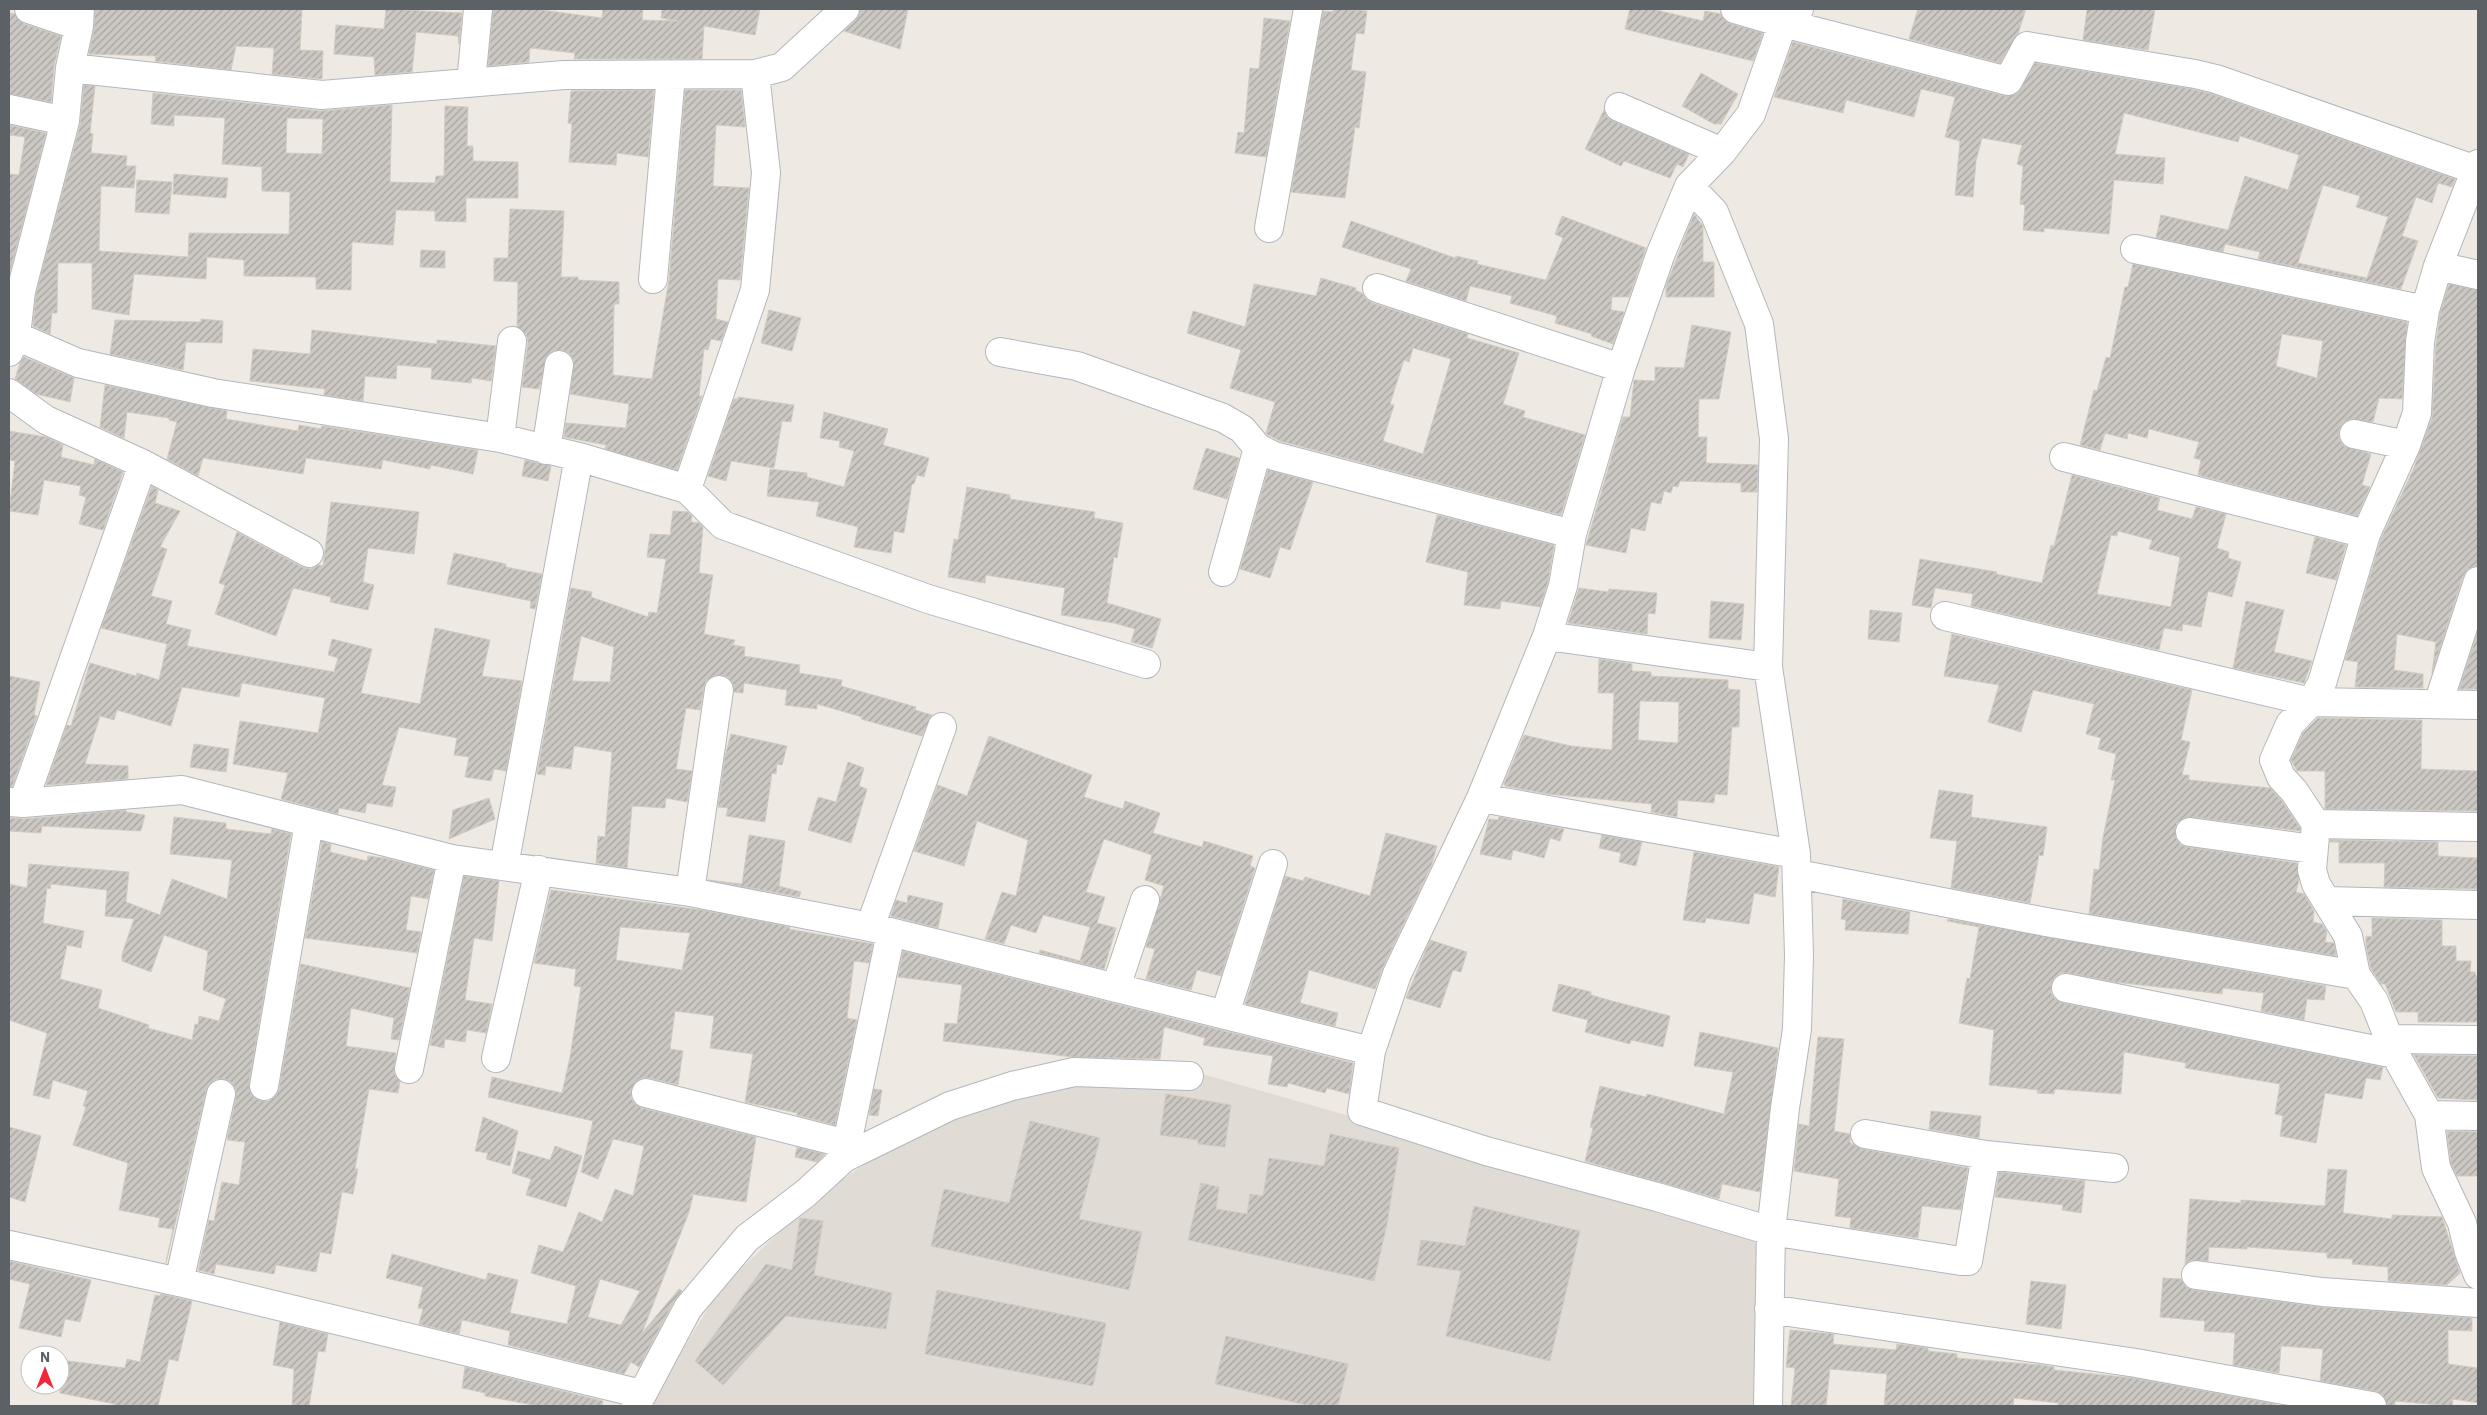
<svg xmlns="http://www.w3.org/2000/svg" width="2487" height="1415" font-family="'IBM Plex Sans',sans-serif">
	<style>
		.education { fill: #e0dbd4 }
		.building { fill: url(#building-hatch); stroke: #d3cbc1; fill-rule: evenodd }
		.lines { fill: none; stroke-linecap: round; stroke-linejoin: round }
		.minor-casing { stroke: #b3b7bb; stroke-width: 30 }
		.minor { stroke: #fff; stroke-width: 28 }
	</style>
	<defs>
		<pattern id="building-hatch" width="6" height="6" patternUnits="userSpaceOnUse" patternTransform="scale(1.25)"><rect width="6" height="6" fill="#cbc7c2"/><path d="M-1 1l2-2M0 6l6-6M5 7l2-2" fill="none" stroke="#a8a5a1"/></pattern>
	</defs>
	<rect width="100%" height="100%" fill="#eeeae3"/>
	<path class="education" d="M1206,1075L1765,1235L1762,1406H649L719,1290L818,1195L960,1103L1057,1084Z"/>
	<path class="building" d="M95,9H302L300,50L323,51L322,79L272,74L274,48L236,46L231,70L155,61L156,56L89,54L94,29Z
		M386,9L462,13L459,44L458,36L416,32L412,72L375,75L374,57L334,54L336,25L384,29Z
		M493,9H534L602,18L603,9H643L642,20L678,21L661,18L662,9H760L755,35L704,26L702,59H574L575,53L530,48L529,62L488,66Z
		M860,9H908L900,49L844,31L856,20Z
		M1333,9L1367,11L1364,34L1356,33L1351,70L1366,72L1359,128L1355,127L1345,198L1291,192L1323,11L1333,12Z
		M1630,9H1652L1703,21L1705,11L1721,14L1724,20L1731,24L1763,33L1753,61L1625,29Z
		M1918,9H2026L2018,34L2000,63L1909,39Z
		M2087,9H2155L2148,50L2083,40Z
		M9,13L15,14L24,24L61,36L54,66L51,102L9,94Z
		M1264,18L1290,21L1266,157L1235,153L1238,132L1244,133L1250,68L1259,69Z
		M1793,42L2005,96L2018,93L2035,63L2192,89L2212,94L2455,179L2452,187L2438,183L2432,203L2416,197L2402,236L2418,241L2401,289L2258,259L2260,252L2225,244L2223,252L2156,238L2161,215L2228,230L2245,176L2288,190L2299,155L2240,136L2238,142L2124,113L2115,154L2165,158L2163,184L2114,180L2109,234L2044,228V232L2023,230L2025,205L2020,204L2023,166L2017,164L2022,145L1982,138L1976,161L1973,197L1955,195L1960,141L1945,137L1955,97L1921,89L1914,117L1846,100L1843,113L1774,97ZM2323,185L2360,196L2356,207L2388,217L2367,278L2298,263Z
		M1701,73L1738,94L1721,124H1714L1682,106Z
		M84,85L95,86L90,133L93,134L91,153L127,156L126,166H136L134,188L101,186L99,251L188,257L189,233L289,234L290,192L262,191V167L222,164L225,118L174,115V126L151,124L153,93L321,111L392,105L390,182L435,183L436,176H444L445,106L468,107L467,146H473V161L518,162V198H466V222L435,221V211L396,210L393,245L352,242L351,290L316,289V277L244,276V260L207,257L206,279L134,274L129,315L92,309V263H58L57,313H52L50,334L33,326L36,294L80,125ZM287,118L323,119L322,154L286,153Z
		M654,90L648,157L617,153L616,165L569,162L572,124L568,123L571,91Z
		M685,90H741L745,127L716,125L713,186L749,188L740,280L718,279L716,319L728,322L721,341L711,339L708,350L704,349L699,396H702L677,470L605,449L606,445L564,437L566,423L626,428L629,404L570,394L574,360L569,353L562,350L553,351L547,356L539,389L522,387L528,342L526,334L517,327L518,282L494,281V258H508L510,209L564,211L561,277H578V280L619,282V304H614L613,375L652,379L669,280Z
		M1604,110L1607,117L1613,121L1689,154L1683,167L1677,164L1670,178L1624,161L1621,166L1585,149Z
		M9,125L46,133L9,276V174L19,175L25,137L9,135Z
		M174,174L228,178L226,198L173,194Z
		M137,180L172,182L169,214L135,212Z
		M1694,214L1703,226V262H1714V297H1666V286Z
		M1562,216L1646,248L1629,297H1612L1611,310L1624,312L1613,344L1591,336L1592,334L1555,323L1557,316L1510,303L1512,296L1470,286L1466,301L1406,281L1411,269L1342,247L1351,221L1455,258L1456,256L1478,261L1477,264L1546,280L1563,238L1555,234Z
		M421,250L445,251V268L420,267Z
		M2133,264L2407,322L2402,399L2379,398L2373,422L2350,419L2343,423L2339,430V439L2344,446L2371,454L2362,485L2370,487L2357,516L2198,475L2201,460L2194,458L2199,442L2149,429L2147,438L2128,433L2127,439L2105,433L2100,450L2080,445L2094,390L2097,391L2106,357L2110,358L2125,287H2128ZM2282,334L2323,341L2317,378L2276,366Z
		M1321,278L1356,288L1355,290L1362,293L1366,299L1372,303L1468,334L1467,338L1519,353L1503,404L1525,411L1523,417L1585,435L1561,515L1280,441L1268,435L1266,433L1275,402L1230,388L1241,350L1187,333L1193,311L1245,327L1254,284L1316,296ZM1413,348L1451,359L1423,454L1383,441L1394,405L1390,404L1404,360L1409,362Z
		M2449,284L2478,290V566L2468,569L2463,576L2432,673L2436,642L2397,634L2394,670L2423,674V688L2355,687L2358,662L2345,660L2381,539L2413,470L2432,418L2436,344L2440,313Z
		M769,310L801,318L792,351L761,343Z
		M201,319L223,321L222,343L186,342L183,370L110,354L115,320L201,322Z
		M1692,325L1731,332L1719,399H1699L1698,437H1707L1706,463L1758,465L1757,492H1741V483L1680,481L1678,487L1673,486L1671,493L1664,491L1661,504L1651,502L1645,531L1631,528L1626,553L1586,545L1623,417H1630L1634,380L1655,381V367L1684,368Z
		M312,330L437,344V340L496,346L491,381L472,378L471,383L431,379L432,368L397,365L396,379L365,376L363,401L324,395L325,389L250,381L253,349L310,354Z
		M24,357L74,378L70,402L36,394L15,379L20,363Z
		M105,385L227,411L226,419L298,431L299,425L321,429L322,426L478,450L473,474L431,465L430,469L383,460L381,469L306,458L303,474L203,458L198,476L167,459L177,422L169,420V418L127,412L124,438L100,427Z
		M738,397L794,405L791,422L782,421L774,468L731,461L726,481L708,476L734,399H738Z
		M824,412L888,429L883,445L929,458L924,477L917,475L914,484H912L904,533L894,531L891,553L854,547L858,527L816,516L819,502L767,496L770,469L807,473V477L844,487L854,451L839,447L840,441L820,438Z
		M9,431L46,437L63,445L61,457L94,465L95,459L123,472L103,530L79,524L86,497L79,495L81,486L44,480L38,515L9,511L15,461L9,460Z
		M1206,448L1239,458L1227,499L1193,489Z
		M525,460L551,466L548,481L522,476Z
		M1268,470L1313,482L1290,550L1280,547L1270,578L1240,569Z
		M2072,475L2160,498L2157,510L2192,519L2196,507L2226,514L2217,548L2229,552L2228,558L2241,562L2232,597L2208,591L2201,627L2183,624L2182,631L2164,628L2159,650L1971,606L1973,594L1935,588L1931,608L1912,605L1920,559L1997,572L1996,574L2042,583L2051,545L2054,546ZM2118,531L2152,540L2149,549L2180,557L2171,607L2097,594L2111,535L2117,536Z
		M152,486L158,490L155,503L180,511L160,547L167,549L151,596L172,601L166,624L191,630L187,646L334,672L338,658L328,655L332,639L372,649L361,693L420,704L435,628L490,640L482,676L522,681L506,771L494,769L491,781L465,777L469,757L454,755L457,738L399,727L382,785L396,787L392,807L367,803L365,813L339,808L338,814L281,799L288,773L233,764L240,721L318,733L325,698L242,683L239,697L182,687L171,726L117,710L114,720L100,716L85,764L128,766V779L46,785L67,725L71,726L90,663L136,676L137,673L159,680L167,644L101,628Z
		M967,487L1010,495V499L1095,512L1094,518L1123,523L1117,558L1114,557L1107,603L1161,619L1152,648L1131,642L1135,629L1114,623L1061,615L1065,588L986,575L985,583L948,577L954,539L958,540Z
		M331,502L419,512L414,554L368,548L363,582L374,585L368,610L330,602L331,597L293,588L276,636L215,614L225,585L219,583L237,532L302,567L310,569L319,565L323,566Z
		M673,511L688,512L692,516L691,522L699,523L703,527L699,573L713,575L704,634L735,640L733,645L745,647L744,656L800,665L799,673L842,680L841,686L916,707L915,710L932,715L922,736L861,719L862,717L817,704V709L785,705L787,690L744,683L743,693L734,692L733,684L728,677L721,675L713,676L706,681L704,687L700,710L686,708L676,769L692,771L687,802L666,798L665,808L632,806L627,868L596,863L598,836L605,837L612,752L574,746L571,769L546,766L545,775L537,774L571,588L592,592L591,597L648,617L649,612L657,613L666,559L647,557L650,534L670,535ZM581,636L614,647L610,682L572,681Z
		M1437,515L1554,545L1548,582L1540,607L1501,601L1500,609L1464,605L1468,572L1426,562Z
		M2315,537L2346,545L2336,580L2306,573Z
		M454,553L506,564V567L542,574L535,609L530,608L531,601L447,584Z
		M1579,588L1608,592L1609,589L1657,593L1655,614L1648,613L1647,634L1568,623Z
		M1711,601L1744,604L1741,640L1709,638Z
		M2246,601L2284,610L2274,652L2312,661L2304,683L2233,668Z
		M1870,610L1902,613L1899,642L1868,639Z
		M2478,631V689H2459Z
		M1952,634L2192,690L2181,740L2190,742L2182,775H2189V780L2270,788L2282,801L2300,828V831L2192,817L2184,818L2177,823L2175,830L2176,838L2181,845L2188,847L2297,863L2299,880L2296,892L2304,894L2314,911L2313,922L2322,924L2327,932L2325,942L2334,943L2336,956L2089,914L2094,869L2099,870L2103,837L2115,780H2111L2116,754L2098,749L2101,738L2086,734L2094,704L2033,690L2021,732L1988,722L1999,685L1944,676Z
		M1599,659L1632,664V671L1651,672V676L1728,680V689L1740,690L1739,727H1732L1727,795L1715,794L1714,803L1678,800L1677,817L1651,812L1652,804L1548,794L1505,786L1504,784L1524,735L1571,746L1612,750L1614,693H1598ZM1640,701L1679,702L1678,743L1638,740Z
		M9,676L40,682L34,715L37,716L12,787H9Z
		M2318,718L2422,720L2421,769L2478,771V811L2325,809V771H2297L2291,760L2303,733Z
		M731,734L787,746L782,765L777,764L776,774L772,773L765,822L726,816L728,808L718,807L725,756Z
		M989,736L1092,775L1084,797L1123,809L1125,801L1160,813L1153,833L1202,847L1204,841L1253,856L1250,866L1255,868L1221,976L1197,970L1191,990L1146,979L1155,949L1146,947L1164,886L1145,880L1152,855L1104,839L1086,892L1105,897L1097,923L1116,928L1104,969L1039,953L1040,950L1080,961L1090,927L1043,915L1036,933L1011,925L1004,944L985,939L1002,892L1016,896L1028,840L977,821L964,866L914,851L938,785L967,796Z
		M194,744L229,749L226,772L190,767Z
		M848,762L864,768L859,786L867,789L851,843L808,830L818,797L836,802Z
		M1939,790L1973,795L1971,817L2047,827L2043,856L2039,855L2030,903L1951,888L1957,841L1930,838Z
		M489,798L495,819L449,839L453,810Z
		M126,810V812L145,815L141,831L42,826L41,833L9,831V818L24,819Z
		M174,817L226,823V829L271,834L272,829L291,834L249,1083L250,1092L254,1098L261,1101H269L276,1096L279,1089L301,964L410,988L399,1040L391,1039L394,1018L351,1008L346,1046L396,1053L394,1073L400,1081L398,1093L369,1089L355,1169H358L353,1194L342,1192L331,1254L320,1252L316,1272L276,1265L274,1274L216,1264L214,1274L198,1270L209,1220L214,1221L222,1182L239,1185L245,1142L227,1140L236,1097V1089L231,1082L224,1079H216L209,1084L206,1091L166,1263L173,1229L158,1227L160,1218L119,1210L128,1163L73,1145L86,1107L83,1106L88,1091L53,1080L49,1099L33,1095L47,1033L9,1020V884L27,888L29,864L129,872L126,902L160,915L172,879L227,899L232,860L170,854ZM51,884L107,890L105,916L134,919L122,954V961L151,972L164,935L208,951L203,990L226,999L219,1021L199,1016L198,1025L195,1024L192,1040L148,1028L149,1025L98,1008L102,990L60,979L67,945L81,948L84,931L43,923L47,888L50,889Z
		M1499,817L1564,829L1560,841L1550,838L1544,858L1513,850L1511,860L1480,854L1489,819L1498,820Z
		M1386,833L1437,846L1432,864L1383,967L1375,989L1309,970L1300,1003L1338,1013L1335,1026L1245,1004L1285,876L1303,881L1305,877L1370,896Z
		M749,835L785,841L779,886L801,892L799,897L708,880L742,884Z
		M1602,835L1642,842L1636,866L1619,862L1621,853L1599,848Z
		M2330,840L2438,842V856L2478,858V889L2384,887L2385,863H2339V842H2330Z
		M322,842L331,844L330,852L367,861L368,856L384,858L434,870L428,899L411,896L406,930L421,932L417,953L305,938Z
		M1694,852L1779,867L1775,897L1754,893L1749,924L1706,918L1705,923L1683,920Z
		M464,876L499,881L492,941L474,938L465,1000L492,1004L486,1033L467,1030L465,1042L445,1039L444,1048L430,1045Z
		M551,890L702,910L790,927L789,929L873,944L869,963L854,961L847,1018L857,1020L835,1125L797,1115V1113L745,1102L753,1054L710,1048L714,1016L675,1011L670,1049L683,1051L678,1085L650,1078H641L635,1082L631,1090V1098L635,1104L642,1108L756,1137L746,1202L690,1194L693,1196L689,1212L642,1333L679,1289L682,1291L674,1301L639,1367L631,1362L624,1374L508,1345L510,1331L462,1320L459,1334L419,1324L423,1309L418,1308L423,1287L386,1278L392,1254L486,1280L488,1273L518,1280L510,1313L567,1324L576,1286L531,1273L539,1245L563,1252L579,1212L602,1222L615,1189L633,1196L644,1146L613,1139L598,1179L581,1172L593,1121L488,1097L492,1077L562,1093L570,1057L581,987L574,986L576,969L534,963ZM620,927L690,933L682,970L616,960ZM600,1279L640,1291L621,1325L588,1317Z
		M908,895L943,903L938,928L891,916L896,900L907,903Z
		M1843,899L1910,912L1908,934L1845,930L1846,920L1841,919Z
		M2372,918L2442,920V946H2456V961H2471L2470,972H2475L2476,976H2478V1022H2418V1012H2396L2385,984H2381L2371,969L2366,946V936L2372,937Z
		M1948,919L2326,986L2324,1000L2307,999L2304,1020L2261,1011L2264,993L2223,988L2222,994L2114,982L2069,973H2061L2055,977L2051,985V993L2055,999L2063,1003L2383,1067L2380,1080L2366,1078L2362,1099L2325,1093L2316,1143L2280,1136L2283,1116L2275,1114L2280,1084L2185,1068L2186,1063L2124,1052L2121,1094L2055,1089L2054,1094L2037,1093L2038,1090L1989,1085L1994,1030L1959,1023L1967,978L1970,979L1979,927L1947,921Z
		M1430,940L1467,952L1461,972L1453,970L1440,1008L1406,998Z
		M903,951L1353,1063L1349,1094L1327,1088L1325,1093L1288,1083L1287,1087L1268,1084L1273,1056L1203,1045L1205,1038L1164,1027L1160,1059L1072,1057L943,1041L945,1023L957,1024L962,985L898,977Z
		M1559,984L1591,992V995L1612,1001L1670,1016L1663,1047L1631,1040L1630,1044L1585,1032L1588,1020L1552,1011Z
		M1700,1032L1778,1048L1760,1192L1722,1184L1719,1199L1585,1161L1593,1128L1590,1127L1600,1086L1646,1097L1647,1094L1724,1114L1733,1072L1694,1066Z
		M1818,1037L1844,1039L1834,1131L1850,1134V1143L1862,1149L1968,1168L1961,1210L1922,1206L1918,1238L1850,1228L1851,1218L1835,1216L1839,1179L1794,1171L1799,1124L1809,1126Z
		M2414,1055L2478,1056V1100L2438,1098Z
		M874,1089L882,1090L878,1116L869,1115Z
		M1166,1094L1231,1105L1225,1147L1198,1144V1140L1160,1135Z
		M1931,1111L1981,1116L1979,1138L1929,1129Z
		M483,1117L518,1131L510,1166L486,1159L488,1153L475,1151Z
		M1030,1121L1100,1138L1079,1219L1142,1232L1129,1290L931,1246L944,1189L1009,1203Z
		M9,1127L41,1136L25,1202L9,1197Z
		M2447,1131L2478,1132V1176H2457L2451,1164Z
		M1330,1134L1399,1148L1387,1224L1374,1281L1188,1240L1201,1183L1219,1187L1216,1209L1247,1214L1250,1194L1263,1196L1269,1158L1324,1166Z
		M555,1146L582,1156L566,1207L526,1195L531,1179L512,1173L518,1151L550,1160Z
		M797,1147L825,1154L817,1162L795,1157Z
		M2328,1169L2347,1170L2343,1213L2392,1219V1215L2442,1217L2460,1273L2447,1285L2388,1281V1267L2352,1264L2353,1259L2327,1258V1253L2247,1247V1249L2209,1247L2208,1261L2191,1260L2185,1264L2190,1199L2241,1203V1200L2325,1206Z
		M1999,1172L2085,1181L2081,1213L2062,1210L2063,1205L1995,1197Z
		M1474,1206L1580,1231L1550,1361L1446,1336L1461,1271L1417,1265L1421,1240L1465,1246Z
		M800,1218L823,1221L814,1275L892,1293L886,1329L786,1316L723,1385L695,1361L766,1264L792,1270Z
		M9,1261L91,1280L80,1322L65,1319L61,1337L19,1328L30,1284L9,1279Z
		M2163,1278L2181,1279L2186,1287L2194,1290L2320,1307L2472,1318V1331L2448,1330V1364L2478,1368V1403L2453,1399L2452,1406H2450L2395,1401V1406H2387L2382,1394L2375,1391L2320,1381L2323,1349L2281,1346L2279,1373L2233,1365L2235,1333L2204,1331L2205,1321L2160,1317Z
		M2031,1281L2066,1285L2061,1329L2026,1324Z
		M937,1290L1106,1323L1093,1386L925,1354Z
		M161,1294L192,1301L178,1361L169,1359L158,1406H115V1404L60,1393V1360L125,1368L127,1359L140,1362L155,1295L160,1296Z
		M280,1322L328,1334L325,1352L318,1351L309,1406H292L294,1369L273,1365Z
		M1790,1330L1834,1334L1833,1344L1896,1350L1897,1344L1928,1348V1351L1957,1354V1358L2041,1365L2054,1367V1370L2133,1378L2276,1404V1406H2058V1403L2014,1398L2013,1406H1884L1887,1374L1830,1369L1826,1406H1791L1795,1368L1786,1367Z
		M1226,1336L1348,1364L1338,1406H1311L1215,1384Z
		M465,1367L603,1401L602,1406H538L485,1396V1393L462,1388Z"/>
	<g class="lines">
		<defs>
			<path id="minor" d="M29,9L79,26
				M1735,9L1783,23L2008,81L2027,46L2195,74L2216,79L2476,170
				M1799,9L1783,23L1751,114L1722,152L1689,186L1661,253L1621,368L1572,534L1563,586L1547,636L1481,798L1397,974L1371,1051L1362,1111L1486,1151L1657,1197L1771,1231L1961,1261H1968L1986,1155
				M70,68L322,95L564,75L755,74L782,67L845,9
				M471,83L478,9
				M1619,107L1722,152
				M9,109L65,121
				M2478,164L2438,266L2425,310L2420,342L2417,413L2406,445L2366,534L2322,683L2311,702L2290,724L2274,760L2281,777L2294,791L2316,824L2312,870L2316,884L2348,936L2356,975L2374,1001L2395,1054L2429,1115L2436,1168L2462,1223L2469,1252L2478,1275
				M1689,186L1714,212L1759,324L1774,439L1768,667L1796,854L1799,955L1797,1029L1785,1108L1771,1231L1768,1406
				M1269,228L1308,9
				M2135,249L2425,310
				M2438,266L2478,275
				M653,279L671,75
				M1377,288L1621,368
				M16,336L78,363L213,393L500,438L579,457L687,489L723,525L928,599L1146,664
				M9,352L16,336L21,291L65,121L70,68L79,26L80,9
				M1000,352L1077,366L1223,418L1242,429L1258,448L1274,456L1572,534
				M9,393L46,420L143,464L309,553
				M2354,434L2406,445
				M500,438L512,341
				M546,450L559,365
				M2064,457L2366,534
				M687,489L755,290L766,173L755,74
				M1223,572L1258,448
				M1945,616L2311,702L2478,705
				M1547,636L1768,667
				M2438,704L2478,581
				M1481,798L1796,854
				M9,802L23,803L182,790L452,859L690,892L870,927L1371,1051
				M23,803L143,464
				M2316,824L2478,827
				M2190,832L2313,849
				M504,866L579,457
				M1798,874L2046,922L2356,975
				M690,892L719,690
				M2328,901L2478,905
				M870,927L942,727
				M1116,987L1145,900
				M2066,988L2395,1054
				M1225,1014L1273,864
				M2389,1039L2478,1040
				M496,1058L539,870
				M409,1069L452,859
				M264,1086L309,823
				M646,1093L847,1144
				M2429,1115L2478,1116
				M1865,1134L1986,1155L2114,1168
				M844,1158L891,933
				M9,1245L179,1282L642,1394
				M2196,1275L2322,1292L2478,1303
				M179,1282L221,1094
				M1769,1309L2136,1363L2372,1406
				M636,1406L688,1308L747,1238L806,1193L844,1158L950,1106L1012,1086L1074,1072L1189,1076"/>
		</defs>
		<use href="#minor" class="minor-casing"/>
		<use href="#minor" class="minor"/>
	</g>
	<rect width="2487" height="1415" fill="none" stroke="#5b6164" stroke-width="20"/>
	<g transform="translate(45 1370)"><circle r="24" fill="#ffffff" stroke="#bdc0c1"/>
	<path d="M0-4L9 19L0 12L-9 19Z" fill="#f02738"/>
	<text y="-8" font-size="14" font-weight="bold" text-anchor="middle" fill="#5b6164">N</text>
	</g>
</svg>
